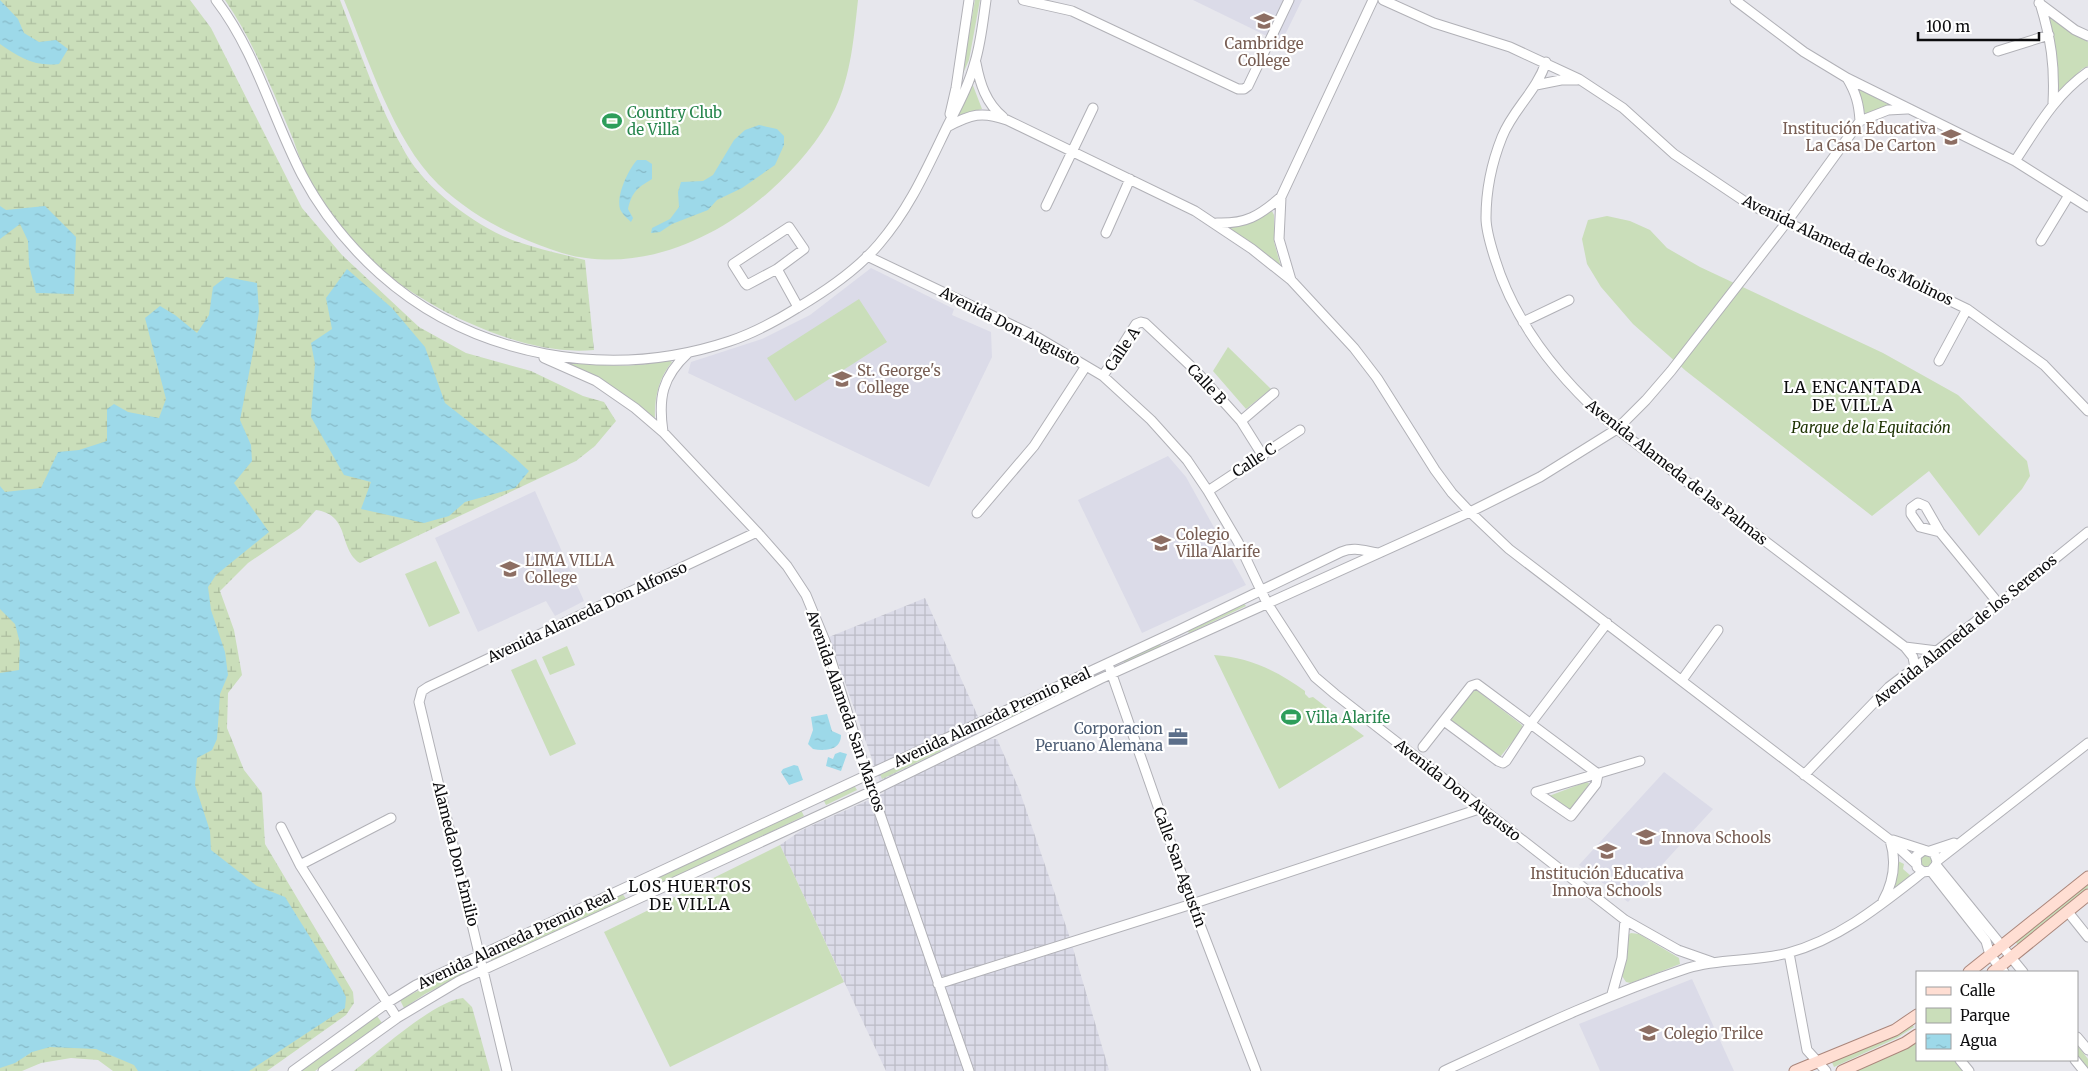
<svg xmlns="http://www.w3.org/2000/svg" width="2088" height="1071" font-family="Merriweather,serif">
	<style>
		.built { fill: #dbdbe8 }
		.industrial { fill: url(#industrial-grid) }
		.green { fill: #cadeba }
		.wetland { fill: url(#wetland-marsh) }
		.water { fill: url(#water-ripples) }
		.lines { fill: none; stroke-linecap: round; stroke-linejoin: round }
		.minor-casing { stroke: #b1b1b7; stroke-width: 11 }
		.major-casing { stroke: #aa867b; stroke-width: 13 }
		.minor { stroke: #fff; stroke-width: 9 }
		.major { stroke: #ffded3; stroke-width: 11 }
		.labels { text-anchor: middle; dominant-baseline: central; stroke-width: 4.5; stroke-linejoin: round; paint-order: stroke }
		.education-label { font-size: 15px; fill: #785e54; stroke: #fff; text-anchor: start }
		.leisure-label { font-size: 15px; fill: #27864d; stroke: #fff; text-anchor: start }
		.street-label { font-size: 15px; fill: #0c0c0e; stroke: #fff }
		.park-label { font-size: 15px; font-style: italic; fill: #1d3202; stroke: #fff }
		.service-label { font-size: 15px; fill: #4e5e75; stroke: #fff; text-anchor: end }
		.neighbourhood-label { font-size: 16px; letter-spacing: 1px; fill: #0c0c0e; stroke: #fff }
	</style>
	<defs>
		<pattern id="industrial-grid" width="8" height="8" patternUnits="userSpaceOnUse" patternTransform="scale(1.25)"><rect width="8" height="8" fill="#dbdbe8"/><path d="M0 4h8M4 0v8" fill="none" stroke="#bbbbc6"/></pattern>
		<pattern id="wetland-marsh" width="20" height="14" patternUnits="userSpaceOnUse" patternTransform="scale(1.25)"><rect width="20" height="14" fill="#cadeba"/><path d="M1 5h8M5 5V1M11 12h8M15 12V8" fill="none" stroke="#acbd9f"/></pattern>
		<pattern id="water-ripples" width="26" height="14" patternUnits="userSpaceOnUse" patternTransform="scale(1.25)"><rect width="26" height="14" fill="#9dd9e9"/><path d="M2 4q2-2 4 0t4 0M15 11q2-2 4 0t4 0" fill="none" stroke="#86b9c7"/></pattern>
	</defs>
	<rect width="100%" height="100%" fill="#e7e7ed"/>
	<path class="built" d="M1193,0H1302L1281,43Z
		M871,268L954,309L952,315L991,332L992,357L929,487L688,373L691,362L762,339L810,315Z
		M1168,456L1186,477L1246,585L1142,633L1078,500Z
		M535,491L584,601L555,616L546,601L478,632L435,538Z
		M1664,772L1713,809L1628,902L1579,865Z
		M1692,979L1734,1071H1600L1579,1024Z"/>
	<path class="industrial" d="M925,598L988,739H997L1019,789L1069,935L1109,1070L1106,1071H886L780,845L802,830L884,793L829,637Z"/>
	<path class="green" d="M344,0H858C854,36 851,76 835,109C820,140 796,167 771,190C721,235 655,267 586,258C566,256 547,248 529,241C496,228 463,208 438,184C393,140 368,58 344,0Z
		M975,0H980L969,60L961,78Z
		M2050,19H2052L2088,42V66L2082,69L2058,94L2057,91C2060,67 2056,45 2049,22Z
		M972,83L982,109L955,116Z
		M1858,87L1891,106L1865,114Z
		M1272,211L1274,215V242L1281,267L1228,229L1260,218Z
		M1607,216L1630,221L1650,230L1667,248L1700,267L1883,353L1958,395L2027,461L2030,476L2022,489L1979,536L1929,471L1872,516L1686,371L1633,324L1601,287L1587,264L1582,239L1588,220Z
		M859,299L887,342L795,401L767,358Z
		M1228,347L1271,389L1246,409L1213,371Z
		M668,359L672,362C659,377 654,399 655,418L606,382L565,363C599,364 636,370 668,359Z
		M436,561L460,613L429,627L405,574Z
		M1243,602L1246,606L1189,633L1186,629Z
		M1158,641L1161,646L1125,664L1122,659Z
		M567,646L575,665L550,675L542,657Z
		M1214,655C1249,657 1277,671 1305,691V694L1309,698L1313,697L1364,736L1279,789Z
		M536,659L576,744L550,756L511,670Z
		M1091,673L1094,678L1002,721L999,716Z
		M1475,689L1522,725V730L1500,757L1451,721V717L1472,690Z
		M938,746L941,751L882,779L880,774Z
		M1586,782L1589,783L1588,786L1569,811L1549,796Z
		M854,785L857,790L826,805L823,799Z
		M801,810L804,816L648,890L645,884Z
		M780,845L844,982L670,1067L604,932Z
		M1920 861a6 6 0 1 1 12 0a6 6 0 1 1-12 0Z
		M1898,861L1904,864L1903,869L1911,876L1894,891L1892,889L1897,878Z
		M2088,880V888L2018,945L2014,940Z
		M622,893L626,899L492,962L489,955Z
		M1631,933L1639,934L1679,958L1680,964L1631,983L1626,982L1622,976L1628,935Z
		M463,968L466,973L425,994L404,1008L400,1000Z
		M377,1016L382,1023L315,1071H301Z
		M1910,1021L1914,1027L1897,1038L1834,1067L1831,1060Z
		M1917,1040V1060H1954L1963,1071H1853Z
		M2077,1045L2088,1059V1071L2077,1057Z"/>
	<path class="wetland" d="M0,0H190L211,28L302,208L342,255L419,327L466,353L531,371L583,396L604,402L616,421L595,446L576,461L360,563C338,549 351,515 316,510L300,528L248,563L220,591L234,630L242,675L228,693L227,728L244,770L262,793L265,844L353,992L354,1003L346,1015L267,1071H113L98,1060L71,1058L41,1063L22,1071H0Z
		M225,0H340C360,51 378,106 406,154C427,190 477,227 515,241C538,249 562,254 585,260L594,350C551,354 507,340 467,322C432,307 385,277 357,249C343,235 320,199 310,181C303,168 298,153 293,139C273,92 254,42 225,0Z
		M463,998L472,1007L490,1071H354C377,1052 436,1000 463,998Z"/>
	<path class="water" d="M0,0L18,19L24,33L39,42L56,40L68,49L59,64C34,67 19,57 0,44Z
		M759,125L777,129L784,136V145L775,165L742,188L717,200L708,210L672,224L660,232L651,233L652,228L670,219L679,207L678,192L681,182L703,181L713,175L734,140L745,130Z
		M637,160H646L652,164V179C637,188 632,192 628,209L633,218L631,222C627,218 622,214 620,209C616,196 628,170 637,160Z
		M0,206L6,210L45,206L76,237L74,294L36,293L29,265L28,241L20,224L0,239Z
		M347,269L392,308L425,347L445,403L515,458L529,471L515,488L465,502L449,516L424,523L361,509L371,482L344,475L311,417L315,364L311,343L332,329L326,298Z
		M226,277L257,283L259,311L254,347L240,420L251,445L252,461L234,483L269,532L216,575L208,587L211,610L225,652L228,675L220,694L217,739L212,750L197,758L195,785L210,831L211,850L257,886L285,897L341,987L346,997L345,1008L249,1071H138L134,1065L96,1049L50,1047L32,1052L15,1063L0,1068V673L19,670L20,643L15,624L0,609V486L5,492L41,488L58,452L79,450L107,441V409L114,404L128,412L159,418L166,399L145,318L160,306L175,315L197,333L209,315L213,287Z
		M827,714L832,731L841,735C841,751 824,751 813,749L808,744L813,730L811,717Z
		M840,752L847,754L841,771L826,766L828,757L833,759L835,754Z
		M794,765L798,766L803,780L789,785L781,772L783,769Z"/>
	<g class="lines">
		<defs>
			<path id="minor" d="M216,0C256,52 272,117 302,175C322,213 348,245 380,274C474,358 611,381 730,341C754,333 776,321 797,308C826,291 857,270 879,244C910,208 927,168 948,125C958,105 969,85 975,62C981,42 983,21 986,0
				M1023,0L1072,11L1238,89H1244L1248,86L1289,0
				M1383,0L1434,23L1510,47L1579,79L1623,108L1674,154L1747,203L1967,309L2044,365L2088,411
				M1735,0L1804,52L1847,78L2015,161L2088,207
				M2039,3L2075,30L2088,36
				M2040,3C2051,39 2055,65 2053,103
				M1998,51L2049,35
				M1546,62C1537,91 1513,109 1502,137C1492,162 1486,191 1486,218C1486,231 1491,246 1495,259C1516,327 1563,383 1617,429L1905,647L1913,657L1915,668
				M976,63C980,84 986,103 1003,117
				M1847,78C1856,93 1859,104 1860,121
				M1536,85L1561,80H1577
				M950,114L956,88L969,0
				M947,127C971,114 982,111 1007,120L1195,211L1252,249L1291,280L1354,348L1377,378L1435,470L1452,493L1470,512L1509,549L1890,840L1915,863
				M2015,161C2037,128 2055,95 2088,72
				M1046,206L1093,108
				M1217,223C1246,224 1259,216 1281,197
				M1106,233L1130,179
				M2041,241L2069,195
				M867,256L1037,337L1103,376L1151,420L1187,460L1208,491L1238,542L1267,603L1315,677L1335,694L1625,920L1678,950L1712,962
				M777,269L804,249L789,227L733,264L745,283L747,285L777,269L798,307
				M1291,280L1279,239L1281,197L1373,0
				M1523,322L1569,300
				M544,358L596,381L635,408L663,432L757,532L787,566L806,595L825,641L872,791L969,1071
				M1939,361L1967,309
				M1103,376L1136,324L1141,322L1145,323L1195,370L1241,421L1263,456
				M1241,421L1274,393
				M663,432C658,398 662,377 688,353
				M1208,491L1300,430
				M977,513L1034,446L1086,366
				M1940,532L1920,527L1911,514V508L1918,503L1925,506L1940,532L1999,604
				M1905,647L1937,651
				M1110,669L1192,904L1256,1071
				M1682,680L1718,630
				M1444,721L1498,761L1503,763L1506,761L1531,723L1607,623
				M1423,747L1471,686L1477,684L1598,774
				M1804,775L1889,687L1999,604L2088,532
				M1536,792L1640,761
				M1536,792L1571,816L1596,784L1598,774
				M281,827L300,865L397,1018
				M1893,840L1924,850
				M1930,851L1954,843
				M1937,861L2088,743
				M300,865L391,818
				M1936,865L1931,871L1923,872L1917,867L1916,856L1924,850L1934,853L1937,861L1936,865L2023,972
				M1931,871L1986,941L1990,955L2004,972
				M1883,901C1894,881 1897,862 1890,840
				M2068,912L2088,937
				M1789,953L1807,1050L1826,1071
				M938,984L1192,904L1482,808
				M1612,994L1622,958L1625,920
				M2077,1037L2088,1050
				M1960,1060L1969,1071
				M2075,1060L2084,1071
				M293,1071L387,1003L416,985L1179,630L1341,552C1354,546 1365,551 1378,553
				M323,1071L397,1018L459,981L872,791L1100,679L1470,512L1540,477L1617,429L1646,400L1671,371L1786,223L1860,121L1888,110L1907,109
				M507,1071L419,702L422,691L428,687L757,532
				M1444,1071C1524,1034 1603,996 1688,968C1720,958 1755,962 1788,953C1840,939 1882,904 1923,872"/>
			<path id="major" d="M1969,972L2088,877
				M1993,972L2088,895
				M1795,1071L1895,1030L1917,1015
				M1842,1071L1905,1043L1917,1035"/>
		</defs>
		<use href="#minor" class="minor-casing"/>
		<use href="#major" class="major-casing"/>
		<use href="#minor" class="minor"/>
		<use href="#major" class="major"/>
	</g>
	<defs>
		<symbol id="school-bare" viewBox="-9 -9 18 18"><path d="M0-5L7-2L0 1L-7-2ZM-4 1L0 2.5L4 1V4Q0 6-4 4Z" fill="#8d6e63" stroke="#fff" stroke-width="2.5" paint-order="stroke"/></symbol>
		<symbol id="stadium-bare" viewBox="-9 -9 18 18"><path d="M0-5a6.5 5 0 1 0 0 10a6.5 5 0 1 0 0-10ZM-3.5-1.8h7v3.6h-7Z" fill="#2e9e5b" stroke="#fff" stroke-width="2.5" paint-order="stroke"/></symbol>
		<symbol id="office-bare" viewBox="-9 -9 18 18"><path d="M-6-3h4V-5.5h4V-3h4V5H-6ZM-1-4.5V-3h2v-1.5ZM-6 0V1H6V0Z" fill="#5c6f8a" stroke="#fff" stroke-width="2.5" paint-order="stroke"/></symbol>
	</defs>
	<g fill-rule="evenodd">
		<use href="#school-bare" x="1250" y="7" width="28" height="28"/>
		<use href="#stadium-bare" x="598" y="107" width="28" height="28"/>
		<use href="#school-bare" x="1937" y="123" width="28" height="28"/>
		<use href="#school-bare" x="828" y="365" width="28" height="28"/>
		<use href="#school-bare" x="1147" y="529" width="28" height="28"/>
		<use href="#school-bare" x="496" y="555" width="28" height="28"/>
		<use href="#stadium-bare" x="1277" y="703" width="28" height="28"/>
		<use href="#office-bare" x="1164" y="723" width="28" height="28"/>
		<use href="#school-bare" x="1632" y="823" width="28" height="28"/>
		<use href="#school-bare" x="1593" y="837" width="28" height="28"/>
		<use href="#school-bare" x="1635" y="1019" width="28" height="28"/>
	</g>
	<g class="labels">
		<g class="education-label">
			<text x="1264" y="43" text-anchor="middle">Cambridge<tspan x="1264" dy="17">College</tspan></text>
			<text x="1936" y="128" text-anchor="end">Institución Educativa<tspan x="1936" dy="17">La Casa De Carton</tspan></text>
			<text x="857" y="370">St. George's<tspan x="857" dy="17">College</tspan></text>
			<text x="1176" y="534">Colegio<tspan x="1176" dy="17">Villa Alarife</tspan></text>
			<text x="525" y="560">LIMA VILLA<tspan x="525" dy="17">College</tspan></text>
			<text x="1661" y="837">Innova Schools</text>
			<text x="1607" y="873" text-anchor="middle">Institución Educativa<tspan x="1607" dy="17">Innova Schools</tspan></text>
			<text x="1664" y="1033">Colegio Trilce</text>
		</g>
		<g class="leisure-label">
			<text x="627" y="112">Country Club<tspan x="627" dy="17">de Villa</tspan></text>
			<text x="1306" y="717">Villa Alarife</text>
		</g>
		<g class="street-label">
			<text transform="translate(1848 250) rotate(26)">Avenida Alameda de los Molinos</text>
			<text transform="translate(1010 326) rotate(27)">Avenida Don Augusto</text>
			<text transform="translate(1122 349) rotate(-56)">Calle A</text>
			<text transform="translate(1207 384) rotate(47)">Calle B</text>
			<text transform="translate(1254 460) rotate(-33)">Calle C</text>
			<text transform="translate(1677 472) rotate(38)">Avenida Alameda de las Palmas</text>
			<text transform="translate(587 612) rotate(-25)">Avenida Alameda Don Alfonso</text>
			<text transform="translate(1965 630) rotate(-39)">Avenida Alameda de los Serenos</text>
			<text transform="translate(846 711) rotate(71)">Avenida Alameda San Marcos</text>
			<text transform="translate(992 717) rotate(-25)">Avenida Alameda Premio Real</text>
			<text transform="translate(1458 790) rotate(38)">Avenida Don Augusto</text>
			<text transform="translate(456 854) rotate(76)">Alameda Don Emilio</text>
			<text transform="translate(1180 867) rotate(70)">Calle San Agustín</text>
			<text transform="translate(516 939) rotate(-25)">Avenida Alameda Premio Real</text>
		</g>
		<g class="park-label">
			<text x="1871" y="427">Parque de la Equitación</text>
		</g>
		<g class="service-label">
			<text x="1163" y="728">Corporacion<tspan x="1163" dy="17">Peruano Alemana</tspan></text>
		</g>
		<g class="neighbourhood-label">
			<text x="1853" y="387">LA ENCANTADA<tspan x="1853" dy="18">DE VILLA</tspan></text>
			<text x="690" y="886">LOS HUERTOS<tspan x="690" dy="18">DE VILLA</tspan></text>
		</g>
	</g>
	<rect x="1916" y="971" width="162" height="90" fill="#ffffff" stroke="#9e9e9f"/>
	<rect x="1926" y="987" width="25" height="8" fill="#ffded3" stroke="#9e9e9f"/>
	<text x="1960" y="996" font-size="15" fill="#0c0c0e">Calle</text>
	<rect x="1926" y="1008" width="25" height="15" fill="#cadeba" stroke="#9e9e9f"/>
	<text x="1960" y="1021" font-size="15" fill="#0c0c0e">Parque</text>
	<rect x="1926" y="1034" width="25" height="15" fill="url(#water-ripples)" stroke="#9e9e9f"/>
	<text x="1960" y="1046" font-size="15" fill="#0c0c0e">Agua</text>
	<path d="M1918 32v8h121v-8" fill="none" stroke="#0c0c0e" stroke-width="2.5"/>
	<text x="1926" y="32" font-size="15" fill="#0c0c0e" stroke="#ffffff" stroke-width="4" paint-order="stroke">100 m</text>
</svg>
